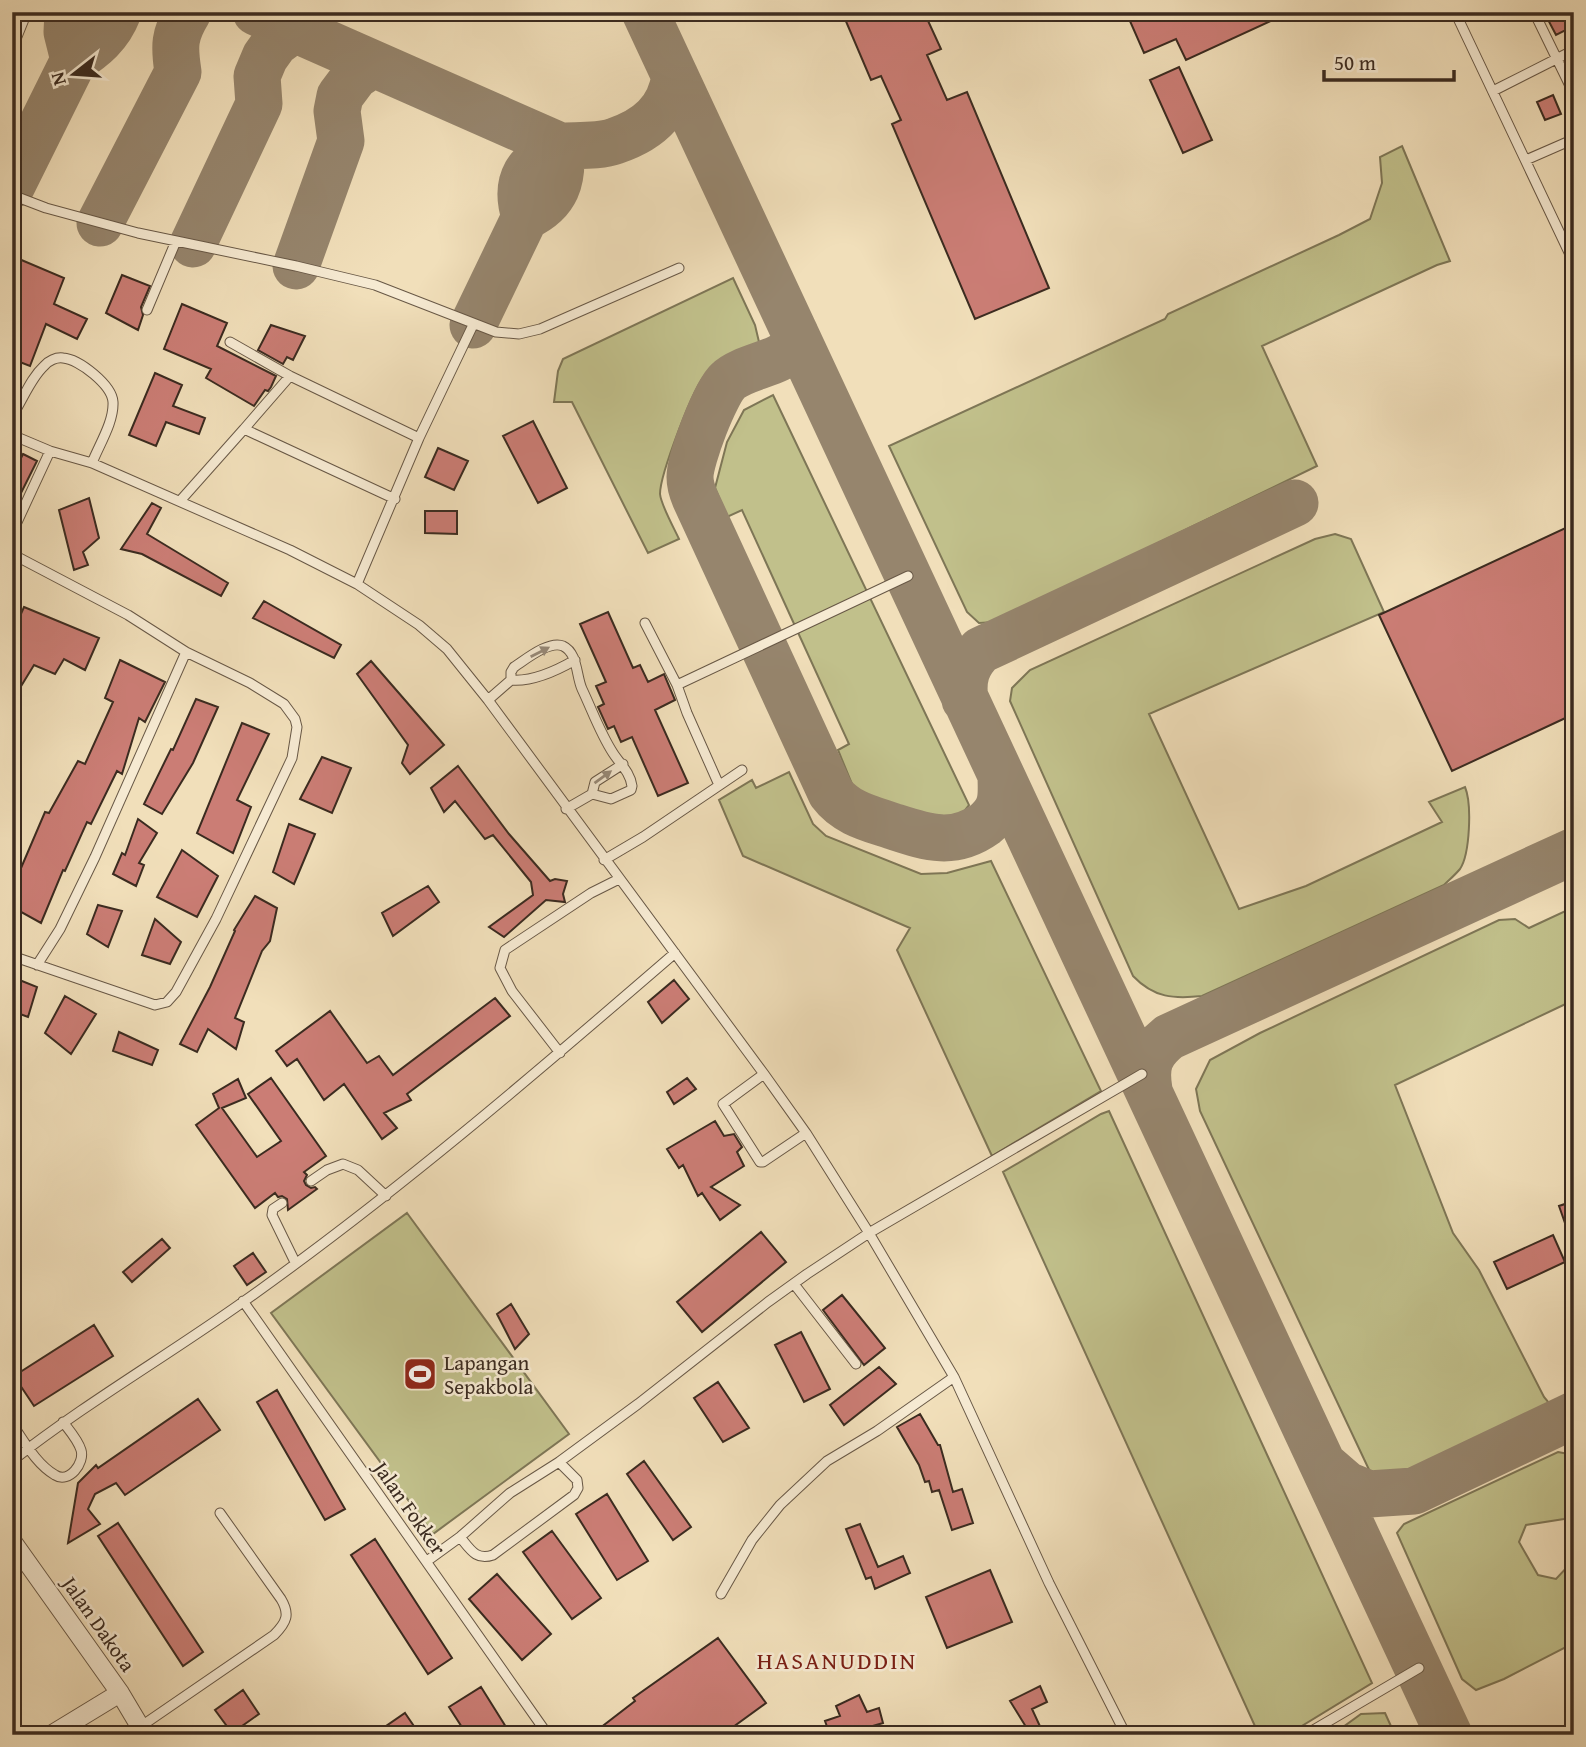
<svg xmlns="http://www.w3.org/2000/svg" width="1586" height="1747" font-family="'Gentium Book Plus',serif">
	<style>
		.green { fill: #c1c08b; stroke: #7e7656; stroke-width: 2 }
		.lines { fill: none; stroke-linecap: round; stroke-linejoin: round }
		.taxiway { stroke: #96856d; stroke-width: 47 }
		.building { fill: #cb7d75; stroke: #3b2b20; stroke-width: 2 }
		.service-casing { stroke: #685846; stroke-width: 11 }
		.minor-casing { stroke: #685846; stroke-width: 20 }
		.service { stroke: #f6ead2; stroke-width: 9 }
		.minor { stroke: #f6ead2; stroke-width: 18 }
		.oneway { fill: #988a79 }
		.labels { text-anchor: middle; dominant-baseline: central; stroke-width: 5; stroke-linejoin: round; paint-order: stroke }
		.poi-label { font-size: 21px; fill: #3b2b20; stroke: #f6ead2; text-anchor: start }
		.street-label { font-size: 21px; fill: #3b2b20; stroke: #f6ead2 }
		.quarter-label { font-size: 24px; letter-spacing: 2px; fill: #7a1f14; stroke: #f6ead2 }
	</style>
	<rect width="100%" height="100%" fill="#f1dfba"/>
	<filter id="stains"><feTurbulence type="fractalNoise" baseFrequency=".00286" numOctaves="4"/><feColorMatrix values="0 0 0 0 .2 0 0 0 0 .09 0 0 0 0 .02 0 0 0 .5 -.17"/></filter>
	<radialGradient id="worn" r=".72"><stop offset=".6" stop-color="#630" stop-opacity="0"/><stop offset="1" stop-color="#630" stop-opacity=".3"/></radialGradient>
	<path class="green" d="M1402,146L1450,261L1437,265L1262,346L1317,466L995,622L979,623L967,612L889,446L1165,319L1168,314L1339,235L1370,219L1382,183L1380,157Z
		M733,278L755,325L759,342C744,357 723,360 707,373C694,384 660,475 660,494C661,505 674,528 679,539L648,553L572,402H554L558,371L563,359Z
		M773,395L969,805L961,815C926,823 892,810 859,801L838,750L849,744L742,510L727,517L715,488L727,442L744,410Z
		M1335,534L1351,539L1384,612L1149,714L1239,909L1306,886L1442,822L1429,802L1465,787C1472,804 1470,854 1460,869C1455,875 1449,880 1444,885L1202,996C1174,999 1154,998 1133,976L1010,701L1012,688L1030,670L1315,539Z
		M789,772L813,824L826,836L921,874L947,873L991,861L1101,1091L992,1156L897,950L910,928L743,856L719,800L752,780L756,788Z
		M1574,907V1000L1395,1085L1453,1233L1479,1270L1544,1397L1554,1409L1550,1416L1420,1476L1401,1479L1372,1476L1200,1111L1196,1089L1210,1060L1260,1033L1499,920L1515,919L1529,928Z
		M1109,1111L1372,1683L1287,1735H1259L1003,1172L1101,1114Z
		M407,1213L569,1434L433,1534L271,1313Z
		M1558,1452L1574,1455V1514L1564,1519L1526,1525L1519,1542L1538,1575L1556,1579L1570,1564H1574V1643L1504,1679L1476,1690L1462,1679L1397,1533L1404,1524Z
		M1385,1713L1395,1735H1332L1361,1714Z"/>
	<g class="lines">
		<path class="taxiway" d="M256,12L560,146C528,162 513,180 525,217L473,325
			M645,12L1449,1735
			M74,60C94,47 109,35 118,12
			M12,185L74,60L67,32L68,12
			M525,217C557,202 564,180 560,146C577,145 599,147 615,141C648,130 670,111 675,76
			M100,223L178,72C174,46 174,35 188,12
			M193,244L259,104L257,76L265,57L275,43L294,29
			M296,266L341,141L337,111L340,96L355,76L373,64
			M795,333C794,337 793,345 791,349C781,363 742,367 728,381C715,393 690,459 690,477C690,484 692,491 695,498L831,793C846,813 868,818 892,826C926,837 953,847 985,824C992,818 998,811 1000,802C1002,794 1001,783 1001,775
			M965,700C962,680 966,664 981,650L1295,503
			M1149,1090C1145,1065 1149,1053 1169,1037L1574,851
			M1325,1466L1347,1485L1369,1494L1414,1491L1574,1415"/>
	</g>
	<path class="building" d="M842,12H924L941,49L927,55L947,100L967,92L1049,288L975,319L892,124L901,120L881,76L871,80Z
		M1126,12H1290L1186,60L1176,39L1144,53Z
		M1544,12H1574V26L1556,35Z
		M1179,67L1212,140L1183,153L1150,80Z
		M1553,95L1561,114L1545,120L1537,102Z
		M12,256L64,278L54,304L87,319L77,339L46,324L30,366L12,359Z
		M122,275L150,286L141,307L143,315L138,330L106,313Z
		M182,304L227,323L217,346L276,376L271,387L268,391L265,390L254,406L206,378L211,369L164,349Z
		M271,325L305,336L293,360L287,357L283,364L258,350Z
		M155,373L182,385L173,406L205,418L199,434L166,422L156,446L129,435Z
		M533,421L567,488L538,503L503,436Z
		M438,448L468,461L454,490L425,477Z
		M23,454L37,461L12,511V476Z
		M89,498L99,538L83,552L88,565L74,570L59,510Z
		M152,503L161,508L147,534L228,583L221,596L142,554L121,549Z
		M425,511H457V534L425,533Z
		M1574,524V714L1452,771L1379,615Z
		M264,601L341,645L334,658L253,618Z
		M24,607L99,638L85,670L64,659L55,674L34,665L12,701V634Z
		M608,612L633,668L640,665L648,682L664,674L675,700L655,710L688,783L658,796L632,737L621,742L614,726L608,729L598,707L604,704L596,686L606,682L580,624Z
		M120,660L165,682L145,722L139,718L122,774L117,771L91,824L87,822L65,871L63,870L41,923L12,907V889L45,812L49,813L78,761L85,764L113,702L105,698Z
		M371,661L444,745L410,774L402,763L408,745L357,674Z
		M196,699L218,707L193,763L162,814L144,804L171,749L173,750Z
		M242,723L269,734L237,800L251,807L233,853L197,833Z
		M322,757L351,768L332,813L300,799Z
		M458,766L509,834L550,881L555,879L567,881L563,894L565,902L546,900L504,937L489,927L533,895L531,882L493,835L485,839L455,801L444,812L431,788Z
		M138,819L157,833L139,863L144,865L136,886L113,874L122,853L125,855Z
		M289,824L315,834L294,884L273,872Z
		M182,850L218,876L197,917L157,897Z
		M428,886L439,902L393,936L382,913Z
		M255,896L277,908L270,941L262,951L235,1018L244,1022L236,1049L208,1029L197,1052L180,1044L210,987L235,931L234,930Z
		M98,905L122,911L108,947L87,934Z
		M155,919L181,942L170,964L142,955Z
		M12,977L37,987L28,1017L12,1011Z
		M674,980L689,999L662,1023L648,1002Z
		M65,996L96,1014L71,1054L45,1033Z
		M495,998L510,1016L407,1094L411,1100L384,1113L397,1128L382,1139L344,1084L324,1100L297,1059L287,1066L276,1051L330,1011L367,1063L379,1056L393,1075Z
		M119,1032L158,1050L152,1065L113,1051Z
		M271,1078L326,1156L304,1172L307,1175L304,1181L306,1185L311,1188L315,1187L317,1189L288,1210L287,1199L282,1196L278,1197L275,1193L255,1208L196,1125L219,1108L213,1094L238,1079L246,1098L222,1108L257,1157L281,1141L248,1094Z
		M687,1078L696,1089L674,1104L667,1092Z
		M715,1121L724,1136L734,1134L742,1147L737,1152L744,1166L711,1187L740,1205L720,1220L702,1193L698,1196L683,1165L679,1168L667,1149Z
		M1574,1201V1243H1572L1559,1206Z
		M761,1232L786,1262L702,1332L677,1302Z
		M1553,1235L1565,1262L1507,1289L1494,1262Z
		M162,1239L170,1248L132,1282L123,1272Z
		M253,1253L266,1272L247,1285L234,1266Z
		M842,1295L885,1348L864,1365L823,1310Z
		M511,1304L529,1334L515,1349L497,1314Z
		M94,1325L113,1356L34,1406L14,1376Z
		M801,1332L830,1389L804,1402L775,1345Z
		M879,1367L896,1384L844,1425L830,1405Z
		M718,1382L749,1428L723,1442L694,1398Z
		M277,1390L345,1509L325,1520L257,1402Z
		M198,1399L220,1430L125,1495L116,1483L95,1494L88,1509L100,1524L68,1543L78,1483L96,1465L98,1468Z
		M920,1414L938,1445H940L953,1492L962,1489L973,1523L952,1530L939,1490L932,1492L929,1481L925,1482L919,1465L897,1427Z
		M644,1461L691,1527L673,1540L627,1474Z
		M607,1494L648,1561L617,1580L576,1514Z
		M118,1523L203,1652L183,1666L98,1536Z
		M860,1524L878,1567L903,1556L910,1573L875,1589L871,1577L866,1579L846,1529Z
		M552,1531L601,1598L572,1619L523,1552Z
		M375,1539L452,1658L428,1674L351,1555Z
		M990,1570L1012,1622L947,1648L926,1597Z
		M497,1574L551,1634L522,1660L469,1599Z
		M718,1638L766,1703L722,1735H591L635,1701L633,1698Z
		M1040,1686L1047,1702L1032,1709L1044,1735H1031L1010,1701Z
		M481,1687L511,1735H467L449,1707Z
		M243,1690L259,1714L232,1733L215,1710Z
		M859,1695L867,1712L879,1708L883,1723L873,1726L877,1735H830L825,1721L840,1716L836,1706Z
		M405,1713L420,1735H373Z"/>
	<g class="lines">
		<defs>
			<path id="service" d="M1455,12L1574,263
				M1534,12L1574,94
				M12,49L27,12
				M1493,91L1574,50
				M1526,160L1574,139
				M12,195L46,208L138,233L296,266L375,285L496,332L519,334L540,329L679,268
				M147,310L176,241
				M230,342L290,376
				M12,416C23,400 30,379 44,366C48,361 56,357 63,358C79,359 112,385 113,402C114,422 99,445 92,463
				M244,429L290,376L419,438
				M12,435L50,451L92,463L290,550L357,584L419,625L447,649L488,700L764,1074L806,1133L869,1233L954,1377L1049,1583L1126,1735
				M180,501L244,429L395,499
				M12,533L50,451
				M12,554L128,615L186,652L250,683L284,704L295,719L297,727L292,758L216,919L176,992L167,1002L155,1005L12,956
				M357,584L419,438L473,325
				M645,623L677,685L687,713L719,785
				M511,680C533,682 556,671 575,660
				M677,685L908,576
				M488,700L511,680V672L514,667C525,660 549,640 563,646C578,653 576,676 582,689C592,710 600,733 613,753C620,764 630,772 632,786L631,790L611,799L592,794L566,809
				M592,794L595,782L623,764
				M604,860L643,837L742,770
				M37,965L60,929L95,857L186,652
				M560,1053L512,991L500,968L505,950L591,893L619,879
				M764,1074L723,1104L760,1162H763L806,1133
				M311,1181L327,1170L343,1164L358,1170L386,1196
				M282,1203L273,1209L272,1215L295,1262
				M794,1284L856,1364
				M243,1301L548,1735
				M12,1424C24,1441 36,1464 55,1475C69,1484 85,1463 81,1450C78,1440 69,1430 63,1422
				M12,1461C86,1403 167,1356 243,1302C394,1195 535,1074 675,953
				M460,1537C470,1549 476,1561 493,1555L574,1495L578,1488L577,1480L559,1462
				M427,1561L460,1537L510,1493L559,1462L638,1404L768,1302L807,1274L869,1233L1142,1074
				M721,1594L752,1540L780,1505L827,1461L877,1431L954,1377
				M140,1727L274,1635C287,1622 290,1614 281,1599L220,1513
				M1305,1735L1419,1668"/>
			<path id="minor" d="M12,1541L120,1693L145,1735
				M51,1735L120,1693"/>
		</defs>
		<use href="#service" class="service-casing"/>
		<use href="#minor" class="minor-casing"/>
		<use href="#service" class="service"/>
		<use href="#minor" class="minor"/>
	</g>
	<defs><path id="oneway-solid" d="M-6-.8H1V-3.2L6.5 0L1 3.2V.8H-6Z" transform="scale(1.75)"/></defs>
	<g class="oneway">
		<use href="#oneway-solid" transform="translate(540 652) rotate(-27)"/>
		<use href="#oneway-solid" transform="translate(603 777) rotate(-36)"/>
	</g>
	<defs>
		<symbol id="stadium-square" viewBox="-11 -11 22 22"><rect x="-9" y="-9" width="18" height="18" rx="4" fill="#8f2418" stroke="#f6ead2"/><path d="M0-5a6.5 5 0 1 0 0 10a6.5 5 0 1 0 0-10ZM-3.5-1.8h7v3.6h-7Z" fill="#fff"/></symbol>
	</defs>
	<g fill-rule="evenodd">
		<use href="#stadium-square" x="401" y="1355" width="38" height="38"/>
	</g>
	<g class="labels">
		<g class="poi-label">
			<text x="444" y="1362">Lapangan<tspan x="444" dy="24">Sepakbola</tspan></text>
		</g>
		<g class="street-label">
			<text transform="translate(410 1508) rotate(55)">Jalan Fokker</text>
			<text transform="translate(99 1624) rotate(55)">Jalan Dakota</text>
		</g>
		<g class="quarter-label">
			<text x="837" y="1660">HASANUDDIN</text>
		</g>
	</g>
	<rect width="1586" height="1747" fill="none" stroke="#f1dfba" stroke-width="42"/>
	<rect x="14" y="14" width="1558" height="1719" fill="none" stroke="#3b2b20" stroke-width="3.5"/>
	<rect x="21" y="21" width="1544" height="1705" fill="none" stroke="#3b2b20" stroke-width="2"/>
	<g transform="translate(74 74) rotate(253)" stroke="#f6ead2" stroke-width="5" paint-order="stroke">
	<path d="M0-5L12 26L0 18L-12 26Z" fill="#3b2b20"/>
	<text y="-10" font-size="19" font-weight="bold" text-anchor="middle" fill="#3b2b20">N</text>
	</g>
	<path d="M1324 70v10h130v-10" fill="none" stroke="#3b2b20" stroke-width="3.5"/>
	<text x="1334" y="70" font-size="21" fill="#3b2b20" stroke="#f6ead2" stroke-width="5" paint-order="stroke">50 m</text>
	<rect width="100%" height="100%" filter="url(#stains)"/>
	<rect width="100%" height="100%" fill="url(#worn)"/>
</svg>
